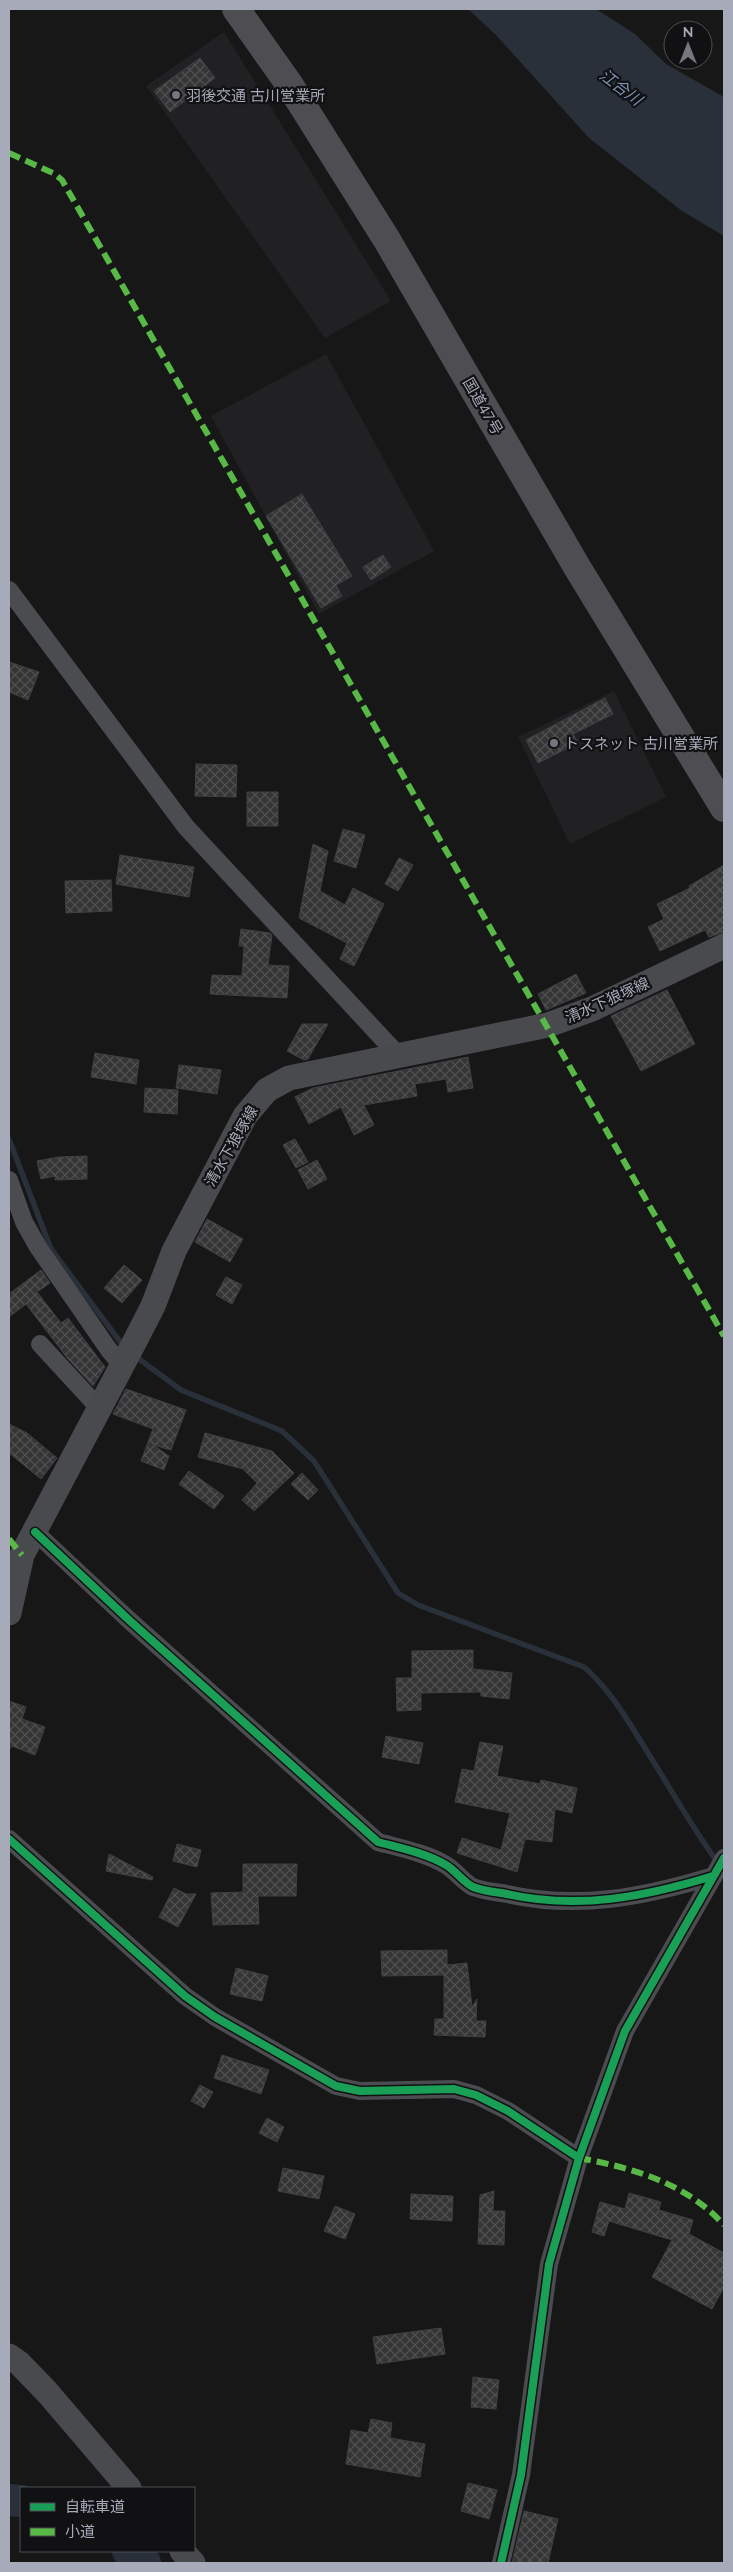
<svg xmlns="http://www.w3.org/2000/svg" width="733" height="2572" font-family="Mulish,'Noto Sans JP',sans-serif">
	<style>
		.built { fill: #212123 }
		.water { fill: #29303a }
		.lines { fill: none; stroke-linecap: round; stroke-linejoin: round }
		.stream { stroke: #29303a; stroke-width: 5.5 }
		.river { stroke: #29303a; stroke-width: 32 }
		.building { fill: url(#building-cross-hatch); stroke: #3f4043 }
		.street { stroke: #4a4c50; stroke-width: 18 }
		.secondary { stroke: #494a4e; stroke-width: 25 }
		.highway { stroke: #4d4d52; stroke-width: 28 }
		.quiet { stroke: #58b947; stroke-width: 6; stroke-dasharray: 12 6; stroke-linecap: butt }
		.cycleway-casing { stroke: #111113; stroke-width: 11 }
		.cycleway { stroke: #1a9f57; stroke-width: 8 }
		.poi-dot { fill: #757780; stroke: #111113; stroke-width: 2 }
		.labels { text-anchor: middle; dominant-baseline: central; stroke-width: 4.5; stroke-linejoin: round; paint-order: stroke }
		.poi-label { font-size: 15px; fill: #a7aab9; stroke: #111113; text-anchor: start }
		.street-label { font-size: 15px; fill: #a7aab9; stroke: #111113 }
		.water-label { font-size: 16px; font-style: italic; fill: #7b94b6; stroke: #111113 }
	</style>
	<defs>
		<pattern id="building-cross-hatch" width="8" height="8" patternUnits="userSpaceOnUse" patternTransform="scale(1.25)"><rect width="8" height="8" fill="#353536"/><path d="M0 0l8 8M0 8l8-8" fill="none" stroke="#4f5051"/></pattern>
	</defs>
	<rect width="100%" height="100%" fill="#171717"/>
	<path class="built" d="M224,32L391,301L325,338L146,86Z
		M326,354L434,551L319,614L211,416Z
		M614,691L666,797L570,844L518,737Z"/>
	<path class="water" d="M468,9H596L635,34L666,64L724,97V236L682,211L589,138L496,35Z"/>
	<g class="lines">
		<path class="stream" d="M9,1139L51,1249L124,1347
			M135,1356L181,1390L282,1431L314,1461L398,1593L418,1605L584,1667C607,1687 622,1711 638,1737C665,1779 689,1823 718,1863"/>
		<path class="river" d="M9,2500L21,2501
			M128,2551L145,2563"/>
	</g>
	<path class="building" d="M200,58L215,78L170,112L154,91Z
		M302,494L352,576L336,585L342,596L321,608L266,516Z
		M383,555L391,567L371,580L363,567Z
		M9,662L39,672L28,700L9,692Z
		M605,698L613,714L573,734L578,743L538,763L526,740Z
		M196,764L237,765L236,797L195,796Z
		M247,792H278V826H247Z
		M343,829L365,835L356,868L334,861Z
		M313,844L328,851L320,891L345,905L353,888L384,904L354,966L340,959L347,943L299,918Z
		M120,855L194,867L189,897L116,884Z
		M399,858L413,865L398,891L385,884Z
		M724,865V932L709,937L705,930L660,951L648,927L664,919L657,904L690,888L689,886Z
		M111,880L112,911L66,913L65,881Z
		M241,929L270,933L272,935L268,965L289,966L287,998L210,994L212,975L242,976L244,946H239Z
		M576,974L586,993L546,1010L538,994Z
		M667,990L695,1044L641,1071L611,1016Z
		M302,1024H328L308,1059L304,1060L287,1051Z
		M95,1053L139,1060L136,1084L91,1077Z
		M468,1057L473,1088L448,1092L446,1079L415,1084L417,1096L364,1105L374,1125L354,1135L341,1107L309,1124L295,1097L313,1088Z
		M179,1065L221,1070L217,1094L176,1088Z
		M145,1088L178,1090L177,1114L144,1112Z
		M295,1139L308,1162L296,1168L283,1145Z
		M87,1156V1179L55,1180V1176L41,1179L37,1161L59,1157Z
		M317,1160L327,1179L308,1189L298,1170Z
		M207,1219L243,1239L230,1262L195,1242Z
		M124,1265L142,1280L122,1303L104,1288Z
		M41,1270L50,1283L37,1292L61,1323L68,1318L105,1367L93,1386L68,1359L26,1304L9,1317V1294Z
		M226,1277L242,1285L232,1304L216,1295Z
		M126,1389L186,1410L171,1450L153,1445L169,1456L164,1470L141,1461L153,1429L113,1414Z
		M9,1424L27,1433L57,1458L41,1479L9,1453Z
		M205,1433L272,1451L294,1473L254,1511L242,1500L257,1483L243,1469L198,1457Z
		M189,1471L224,1496L214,1509L179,1484Z
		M302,1473L318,1490L308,1500L291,1484Z
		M473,1650V1669L512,1673L509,1699L481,1696V1692L421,1693V1710L397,1711L396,1678H412V1651Z
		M9,1701L26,1707L22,1719L45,1727L35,1755L12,1746L9,1750Z
		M386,1736L423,1743L419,1764L382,1757Z
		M480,1742L503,1746L497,1776L540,1784L541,1780L577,1788L572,1813L555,1809L552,1842L525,1839L517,1872L457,1853L462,1838L501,1850L510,1813L455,1802L462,1769L474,1771Z
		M177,1844L201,1850L197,1867L173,1861Z
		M109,1854L153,1877L152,1880L106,1871Z
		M243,1864H297L296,1896H258L259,1924L213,1925L211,1893L243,1892Z
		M174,1888L186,1894H196L178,1927L159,1917Z
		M447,1950V1965L467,1963L472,2007L477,1999L476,2021H486L485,2037L434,2035L435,2019H444V1975L382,1976L381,1951Z
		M236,1968L268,1976L262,2001L230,1994Z
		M222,2055L269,2070L261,2094L214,2078Z
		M200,2085L213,2092L204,2108L191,2101Z
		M267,2118L284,2127L277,2142L259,2133Z
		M283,2168L324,2176L319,2199L278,2191Z
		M494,2191L493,2211H505L504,2245L478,2244L480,2195Z
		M629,2193L661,2202L659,2210L693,2220L689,2234L724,2253V2287L712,2309L652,2277L672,2240L609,2221L604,2236L592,2232L600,2202L625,2209Z
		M411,2194L453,2196L452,2221L410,2219Z
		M335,2206L355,2214L345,2239L324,2231Z
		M441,2328L445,2354L377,2364L373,2337Z
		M473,2377L499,2380L496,2409L471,2407Z
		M371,2419L392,2423L390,2438L425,2444L420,2477L346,2464L351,2430L368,2433Z
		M468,2483L497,2490L489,2519L461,2511Z
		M524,2511L558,2519L548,2563H512Z"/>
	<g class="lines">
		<path class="street" d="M9,590L186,827L398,1055
			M9,1180L24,1222L38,1247L109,1350L122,1365
			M40,1344L99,1408
			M35,1532L129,1620L378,1842C400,1848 426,1853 446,1865C456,1871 463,1882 473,1887C483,1891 496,1892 507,1894C578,1910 644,1897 713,1876
			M9,1839L185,1996L215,2017L336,2086L360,2091L454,2089L476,2095L508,2111L579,2158
			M501,2563L521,2475L549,2264L579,2158L625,2031L724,1858"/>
		<path class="secondary" d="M9,1613L22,1555L135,1341L153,1306L174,1251L245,1116L267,1090L289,1078L548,1025L592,1009L724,946
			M9,2356L19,2363L47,2392L129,2488
			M182,2551L193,2563"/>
		<path class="highway" d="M236,9L289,84L387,240L577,567L724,808"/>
		<path class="quiet" d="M9,153L53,173L62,180L724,1336
			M9,1539L22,1555
			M579,2158C633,2168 686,2183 724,2225"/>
		<defs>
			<path id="cycleway" d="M35,1532L129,1620L378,1842C400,1848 426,1853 446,1865C456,1871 463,1882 473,1887C483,1891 496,1892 507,1894C578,1910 644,1897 713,1876
				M9,1839L185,1996L215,2017L336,2086L360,2091L454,2089L476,2095L508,2111L579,2158
				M501,2563L521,2475L549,2264L579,2158L625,2031L724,1858"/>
		</defs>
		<use href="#cycleway" class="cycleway-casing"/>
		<use href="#cycleway" class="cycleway"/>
	</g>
	<g class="poi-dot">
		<circle cx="176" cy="95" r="5"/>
		<circle cx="554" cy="743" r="5"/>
	</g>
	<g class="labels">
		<g class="poi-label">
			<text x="186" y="95">羽後交通 古川営業所</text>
			<text x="564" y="743">トスネット 古川営業所</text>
		</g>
		<g class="street-label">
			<text transform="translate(483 406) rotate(60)">国道47号</text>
			<text transform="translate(607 1000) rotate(-24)">清水下狼塚線</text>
			<text transform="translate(231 1146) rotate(-60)">清水下狼塚線</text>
		</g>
		<g class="water-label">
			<text transform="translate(621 87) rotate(37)">江合川</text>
		</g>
	</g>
	<rect width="733" height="2572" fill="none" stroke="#a7aab9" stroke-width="20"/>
	<rect x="20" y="2487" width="175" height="65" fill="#111113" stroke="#4d4e55"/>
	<rect x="30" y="2503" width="25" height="8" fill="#1a9f57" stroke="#4d4e55"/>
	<text x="65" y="2512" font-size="15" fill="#a7aab9">自転車道</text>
	<rect x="30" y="2528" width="25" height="8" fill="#58b947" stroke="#4d4e55"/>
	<text x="65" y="2537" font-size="15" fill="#a7aab9">小道</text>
	<g transform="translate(688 45)"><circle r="24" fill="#111113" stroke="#4d4e55"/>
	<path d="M0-4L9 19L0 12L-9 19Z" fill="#757780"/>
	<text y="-8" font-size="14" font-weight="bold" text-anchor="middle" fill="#a7aab9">N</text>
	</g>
</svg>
